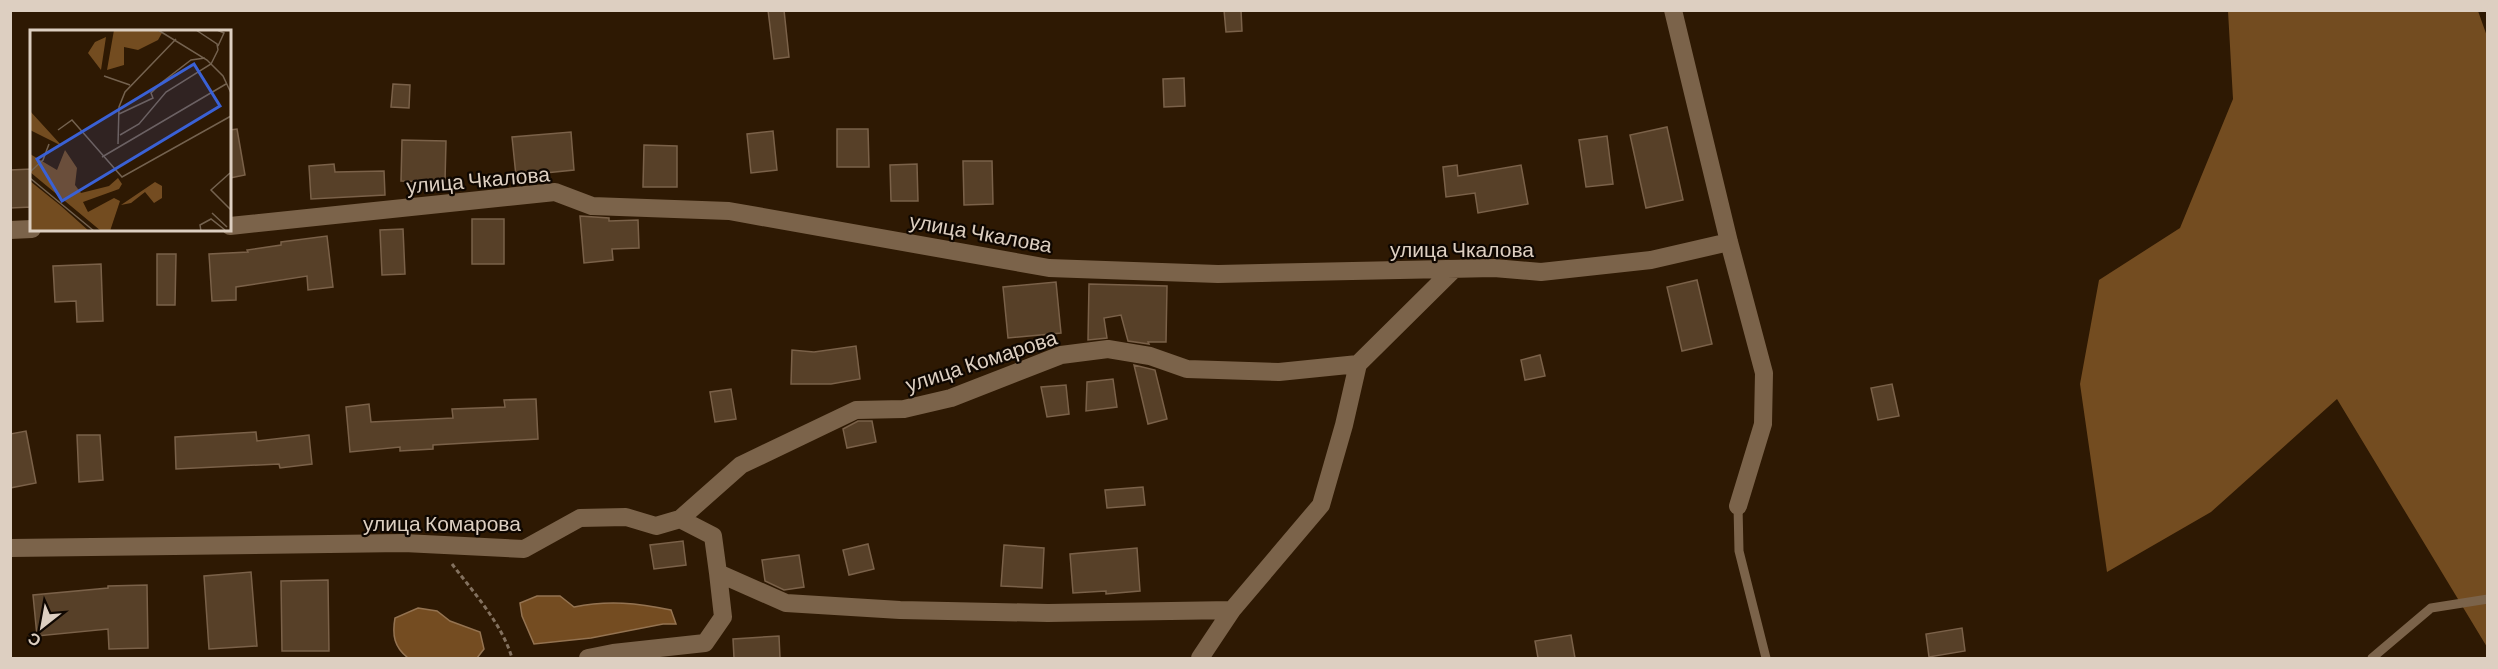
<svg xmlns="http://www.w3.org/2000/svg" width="2498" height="669" font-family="Barlow,sans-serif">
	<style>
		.forest { fill: #734c20 }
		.water { fill: #744c21; stroke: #947351; stroke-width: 1.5 }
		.building { fill: #574028; stroke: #7a6149; stroke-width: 1.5 }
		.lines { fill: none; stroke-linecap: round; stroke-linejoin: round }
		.path { stroke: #83715f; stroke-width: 3; stroke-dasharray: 4.5 3; stroke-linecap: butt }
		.lane { stroke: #7b634a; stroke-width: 9 }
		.street { stroke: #7b634a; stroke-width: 18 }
		.labels { text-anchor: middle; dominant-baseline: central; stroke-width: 4.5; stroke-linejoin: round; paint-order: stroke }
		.street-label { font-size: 21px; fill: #ddcfc1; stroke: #0f0701 }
		.inset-road { fill: none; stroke: #74624f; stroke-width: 1.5 }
		.view { fill: #3a61d5; fill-opacity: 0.15; stroke: #3a61d5; stroke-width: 3 }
		.inset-edge { fill: none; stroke: #ddcfc1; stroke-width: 3 }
	</style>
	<rect width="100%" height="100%" fill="#2e1903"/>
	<path class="forest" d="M2228,11H2478L2488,39L2487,647L2337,399L2211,512L2107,572L2080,384L2099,280L2180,228L2233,99Z"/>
	<path class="water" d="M537,596H560L574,607C608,600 638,603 671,610L676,624H663L591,638L534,644L522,616L520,603Z
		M418,608L437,611L450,621L480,632L484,649L477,658H408C394,647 392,635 395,618Z"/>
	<path class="building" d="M768,10H784L789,57L774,59Z
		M1224,10H1241L1242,31L1226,32Z
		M1184,78L1185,106L1164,107L1163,79Z
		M393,84L410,85L409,108L391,107Z
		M1667,127L1683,200L1646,208L1630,135Z
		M237,129L245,175L230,178V130Z
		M837,129H868L869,167H837Z
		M773,131L777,170L751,173L747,134Z
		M571,132L574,170L516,176L512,137Z
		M1607,136L1613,184L1586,187L1579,140Z
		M402,140L446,141L445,182L401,181Z
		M644,145L677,146V187H643Z
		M963,161H992L993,204L964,205Z
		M334,164L335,172L384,171L385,195L311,199L309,166Z
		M917,164L918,201H891L890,165Z
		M1457,165L1458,176L1521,165L1528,204L1478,213L1475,193L1446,197L1443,167Z
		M32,169V207L10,208V170Z
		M580,216L609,218V221L638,220L639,248L612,249L613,260L584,263Z
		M472,219H504V264H472Z
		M403,229L405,274L382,275L380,230Z
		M327,236L333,287L308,290L307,276L236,287V300L212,301L209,254L248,252L247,250L281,245V242Z
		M157,254H176L175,305H157Z
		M101,264L103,321L77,322L76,301L55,302L53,266Z
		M1697,280L1712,344L1682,351L1667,287Z
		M1056,282L1061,333L1008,338L1003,287Z
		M1089,284L1167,286L1166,342H1148L1149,344L1128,341L1121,315L1104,318L1107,338L1088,340Z
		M856,346L860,379L831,384H791L792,350L814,352Z
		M1540,355L1545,376L1525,380L1521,360Z
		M1134,365L1155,370L1167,419L1148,424Z
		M1113,379L1117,407L1086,411L1087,382Z
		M1892,384L1899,416L1878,420L1871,388Z
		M1066,385L1069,414L1047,417L1041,387Z
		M731,389L736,419L715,422L710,392Z
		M536,399L538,439L433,445V449L400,451V447L350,452L346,407L369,404L371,422L453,418L452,409L505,407L504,400Z
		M858,421H872L876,442L847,448L843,429Z
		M26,431L36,483L10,488V434Z
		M256,432L257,441L309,435L312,464L280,468L279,464L176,469L175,437Z
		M77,435H100L103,480L79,482Z
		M1143,487L1145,505L1107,508L1105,490Z
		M683,541L686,565L654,569L650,545Z
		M868,544L874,569L849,575L843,550Z
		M1004,545L1044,548L1042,588L1001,586Z
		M1137,548L1140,591L1106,594V591L1073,593L1070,554Z
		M799,555L804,587L784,590L765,581L762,560Z
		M251,572L257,646L209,649L204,576Z
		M328,580L329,651H282L281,581Z
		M147,585L148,648L109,649L108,629L37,636L33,595L108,588V586Z
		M1962,628L1965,651L1929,657L1926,634Z
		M1571,635L1575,658H1538L1535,641Z
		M779,636L780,658H734L733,639Z"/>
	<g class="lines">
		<path class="path" d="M452,564C474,593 502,624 512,658"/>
		<path class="lane" d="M1738,506L1739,551L1766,658
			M2372,658L2431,608L2488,599"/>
		<path class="street" d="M1673,10L1729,242L1764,373L1763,424L1738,506
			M230,226L555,192L592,206L729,211L1049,268L1218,274L1494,268L1541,272L1651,260L1729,242
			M10,230L32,229
			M680,519L713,536L718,573
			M10,548L404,543L524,549L580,518L626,517L656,526L680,519L741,465L856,410L904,409L951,398L1061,355L1108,349L1150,356L1187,369L1279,372L1358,364
			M588,658L613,653L705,643L723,617L718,573L786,603L900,610L1048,613L1232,610
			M1200,658L1232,610L1321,505L1344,425L1358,364L1454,269"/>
	</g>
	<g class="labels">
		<g class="street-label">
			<text transform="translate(478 179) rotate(-5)">улица Чкалова</text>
			<text transform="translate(981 232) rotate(10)">улица Чкалова</text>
			<text x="1462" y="248">улица Чкалова</text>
			<text transform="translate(981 360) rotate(-18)">улица Комарова</text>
			<text x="442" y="522">улица Комарова</text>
		</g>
	</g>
	<g transform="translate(30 30)">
		<rect width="201" height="201" fill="#2e1903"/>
		<path d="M84,0H126L132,3L128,10L108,20L94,17V35L77,40ZM76,7L71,40L58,23L65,12ZM0,81L32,116L0,100ZM35,120L47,138L45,155L51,163L79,156L88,148L92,154L89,159L53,172L58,182L84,168L90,171L80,201H71L0,142V124L27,140ZM0,151L31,176L59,201H0Z" fill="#734c20"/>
		<path d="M125,152L132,156V168L124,173L115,162L101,173L91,175Z" fill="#744c21"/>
		<path class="inset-road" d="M128,0L177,30L193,46L201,63M166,0L187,14L188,20M187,0L194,3L188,16M74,46L100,55M89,84L123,68L121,63L131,53L161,30L175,28M28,100L42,90L92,147L201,86M90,105L109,94L136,62L181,34L188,20M88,114L89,77L95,62L146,9M72,127L196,54M0,142L13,130L19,114M200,143L181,160L201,180M0,148L64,201M182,183L197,197M171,201L170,195L181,189L195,200"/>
		<path class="view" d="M164,34L190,76L32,171L7,129Z"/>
		<rect width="201" height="201" class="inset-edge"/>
	</g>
	<rect width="2498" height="669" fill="none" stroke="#ddcfc1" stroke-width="24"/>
	<g transform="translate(42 627) rotate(211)" stroke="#0f0701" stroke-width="4.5" paint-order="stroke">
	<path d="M0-4.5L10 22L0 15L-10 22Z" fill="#ddcfc1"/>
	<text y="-9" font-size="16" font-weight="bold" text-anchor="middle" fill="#ddcfc1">С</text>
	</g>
</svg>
